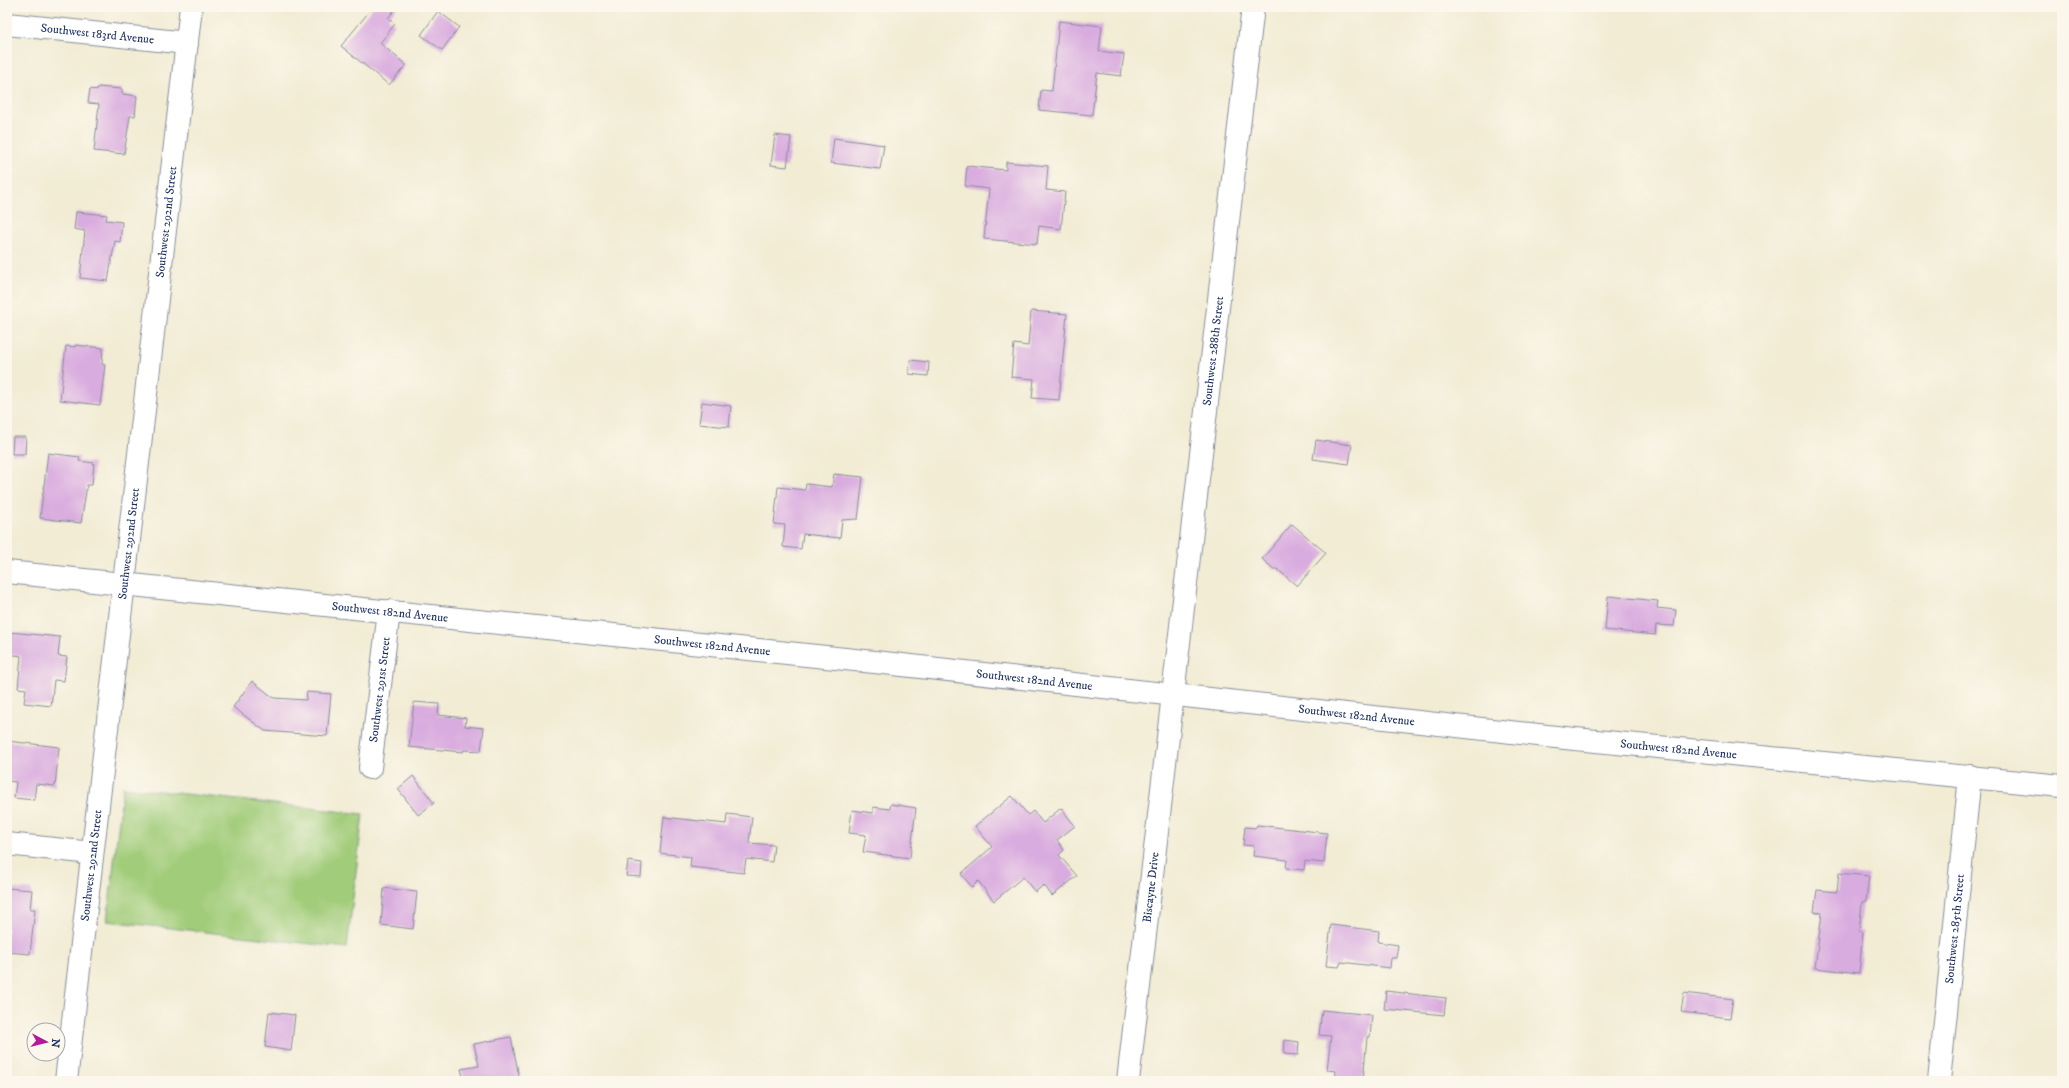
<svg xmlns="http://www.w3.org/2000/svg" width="2069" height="1088" font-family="'IM FELL DW Pica',serif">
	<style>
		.green { fill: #a1cc79; stroke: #5e7e6c }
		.building { fill: #d9acdf }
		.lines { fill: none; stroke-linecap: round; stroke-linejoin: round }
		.minor-casing { stroke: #868e99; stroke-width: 24 }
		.minor { stroke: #fff; stroke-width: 22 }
		.labels { text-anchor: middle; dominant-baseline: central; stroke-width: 3; stroke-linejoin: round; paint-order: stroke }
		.street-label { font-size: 12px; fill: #1b2f5e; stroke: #fbf7ec }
	</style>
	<rect width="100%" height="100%" fill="#fbf7ec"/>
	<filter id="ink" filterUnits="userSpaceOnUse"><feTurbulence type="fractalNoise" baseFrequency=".025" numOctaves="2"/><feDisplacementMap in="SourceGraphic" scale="8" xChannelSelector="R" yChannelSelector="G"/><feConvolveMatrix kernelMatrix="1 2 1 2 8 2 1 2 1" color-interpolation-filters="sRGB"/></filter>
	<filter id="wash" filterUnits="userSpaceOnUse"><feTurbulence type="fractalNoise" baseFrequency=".012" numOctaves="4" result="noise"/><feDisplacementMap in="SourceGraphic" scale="16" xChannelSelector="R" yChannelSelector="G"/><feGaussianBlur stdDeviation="0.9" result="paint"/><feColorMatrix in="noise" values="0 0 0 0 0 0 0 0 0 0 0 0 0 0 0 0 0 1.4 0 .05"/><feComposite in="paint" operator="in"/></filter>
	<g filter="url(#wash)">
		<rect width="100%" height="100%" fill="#f2ecd4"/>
		<path class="green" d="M123,787L363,814L347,948L107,921Z"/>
		<g id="blocks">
			<path class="building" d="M373,7H397L388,18L395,24L380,43L406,65L389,85L341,46Z
				M438,11L459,27L442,50L421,35Z
				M1059,21L1102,26L1099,51L1124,54L1121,76L1097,73L1092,115L1039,110L1041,90L1052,91Z
				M98,87L122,89V94L137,96L135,116H130L124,154L94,151L99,104L88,103L90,89L98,90Z
				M775,135L791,137L787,167L771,165Z
				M834,138L884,145L880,169L831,163Z
				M1006,162L1048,166L1046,190L1065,192L1061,229L1039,226L1037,244L984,239L989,189L965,186L967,166L1006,170Z
				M76,212L107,215L106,220L122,222L120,242L115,241L108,281L80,278L85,231L74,229Z
				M1031,311L1067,314L1059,400L1032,398L1034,379L1011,377L1014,344L1028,346Z
				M75,345L103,348L102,364L105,365L100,405L60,400L66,346L75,347Z
				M910,360L929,362L928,376L909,374Z
				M702,402L731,406L729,427L699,424Z
				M13,437H26L25,454H12Z
				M1316,440L1352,445L1349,464L1313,459Z
				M48,453L80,457L79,461L94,463L92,485H87L81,523L40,518Z
				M834,474L863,477L858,519L842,520L840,538L803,534L801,549L783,547L785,525L774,524L778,487L805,490L806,484L832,487Z
				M1292,524L1326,553L1297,586L1276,568L1275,570L1262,559Z
				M1608,596L1658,601L1657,608L1676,610L1674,626L1656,625L1655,635L1605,630Z
				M10,632L60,637L58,656L67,657L64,681L54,680L51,706L24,703L26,689L18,688L21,656L8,654Z
				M252,681L274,698L306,700L307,692L331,694L327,736L265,731L233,707Z
				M414,702L439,704L438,715L466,718L465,726L484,728L481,751L464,750L463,752L409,747Z
				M7,741L59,747L55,786L36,784L34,800L14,798L16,782L7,781Z
				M413,776L434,803L418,815L398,789Z
				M1012,796L1028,815L1033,811L1043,823L1061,808L1075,826L1057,840L1064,850L1059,855L1077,876L1052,896L1044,885L1035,892L1023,877L994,901L978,881L972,887L961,874L992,847L975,826Z
				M891,804L916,808L910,858L863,852L866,835L849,833L852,810L873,813V807L890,809Z
				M727,814L752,817L749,843L774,845L772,862L746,859L744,873L690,867L691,857L660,853L664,817L726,824Z
				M1257,825L1327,833L1324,863L1305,861L1304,870L1286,868L1287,860L1253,856L1254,846L1243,845L1245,827L1256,828Z
				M628,861L642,863L641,877L626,876Z
				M1839,873L1869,876L1866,901L1862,902L1859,931L1863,932L1859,973L1815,968L1822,913L1814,912L1817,890L1837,892Z
				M7,888L32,890L30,909H35L30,954L7,952Z
				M384,888L417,892L413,929L381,925Z
				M1331,925L1379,931L1378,942L1398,945L1396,958H1391L1390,968L1341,962L1339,967L1326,966Z
				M1386,991L1446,998L1444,1015L1384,1009Z
				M1684,993L1733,999L1730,1018L1681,1012Z
				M1322,1010L1372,1015L1370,1037H1367L1363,1081H1335L1336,1071L1327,1070L1331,1036L1319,1035Z
				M269,1012L295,1015L291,1051L265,1047Z
				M511,1037L520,1081H464L461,1069L479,1066L474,1044Z
				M1285,1040L1299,1042L1298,1055L1284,1054Z"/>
		</g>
	</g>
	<g filter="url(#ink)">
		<use href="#blocks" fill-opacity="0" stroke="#868e99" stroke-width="1"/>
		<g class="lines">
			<defs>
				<g id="minor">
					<path id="s1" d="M7,24L187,43"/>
					<path id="s2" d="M7,572L884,663L1565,738L2062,786"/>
					<path id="s3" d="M370,768L389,611"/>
					<path d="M7,844L92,853"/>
					<path id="s4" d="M66,1081L191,7"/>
					<path id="s5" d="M1128,1081L1253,7"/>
					<path id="s6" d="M1939,1081L1970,776"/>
				</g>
			</defs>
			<use href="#minor" class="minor-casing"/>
			<use href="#minor" class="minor"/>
		</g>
	</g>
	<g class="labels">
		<g class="street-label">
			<text stroke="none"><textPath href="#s1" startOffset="91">Southwest 183rd Avenue</textPath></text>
			<text stroke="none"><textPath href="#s4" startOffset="865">Southwest 292nd Street</textPath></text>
			<text stroke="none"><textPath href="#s5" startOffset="735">Southwest 288th Street</textPath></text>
			<text stroke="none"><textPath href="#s4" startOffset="541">Southwest 292nd Street</textPath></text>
			<text stroke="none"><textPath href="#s2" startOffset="385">Southwest 182nd Avenue</textPath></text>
			<text stroke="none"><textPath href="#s2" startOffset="709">Southwest 182nd Avenue</textPath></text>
			<text stroke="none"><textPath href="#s2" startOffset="1033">Southwest 182nd Avenue</textPath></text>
			<text stroke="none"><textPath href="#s3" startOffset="79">Southwest 291st Street</textPath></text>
			<text stroke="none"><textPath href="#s2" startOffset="1357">Southwest 182nd Avenue</textPath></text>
			<text stroke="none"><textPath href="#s2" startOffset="1681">Southwest 182nd Avenue</textPath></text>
			<text stroke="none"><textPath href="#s4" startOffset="217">Southwest 292nd Street</textPath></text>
			<text stroke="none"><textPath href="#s5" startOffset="195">Biscayne Drive</textPath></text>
			<text stroke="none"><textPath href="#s6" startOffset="153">Southwest 285th Street</textPath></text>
		</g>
	</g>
	<rect width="2069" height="1088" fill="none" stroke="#fbf7ec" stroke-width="24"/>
	<g transform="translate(46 1042) rotate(97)"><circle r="19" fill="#fbf7ec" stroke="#a1a7b3"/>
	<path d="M0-3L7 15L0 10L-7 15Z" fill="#b5179e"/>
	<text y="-6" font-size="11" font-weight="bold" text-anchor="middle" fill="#1b2f5e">N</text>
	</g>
</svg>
